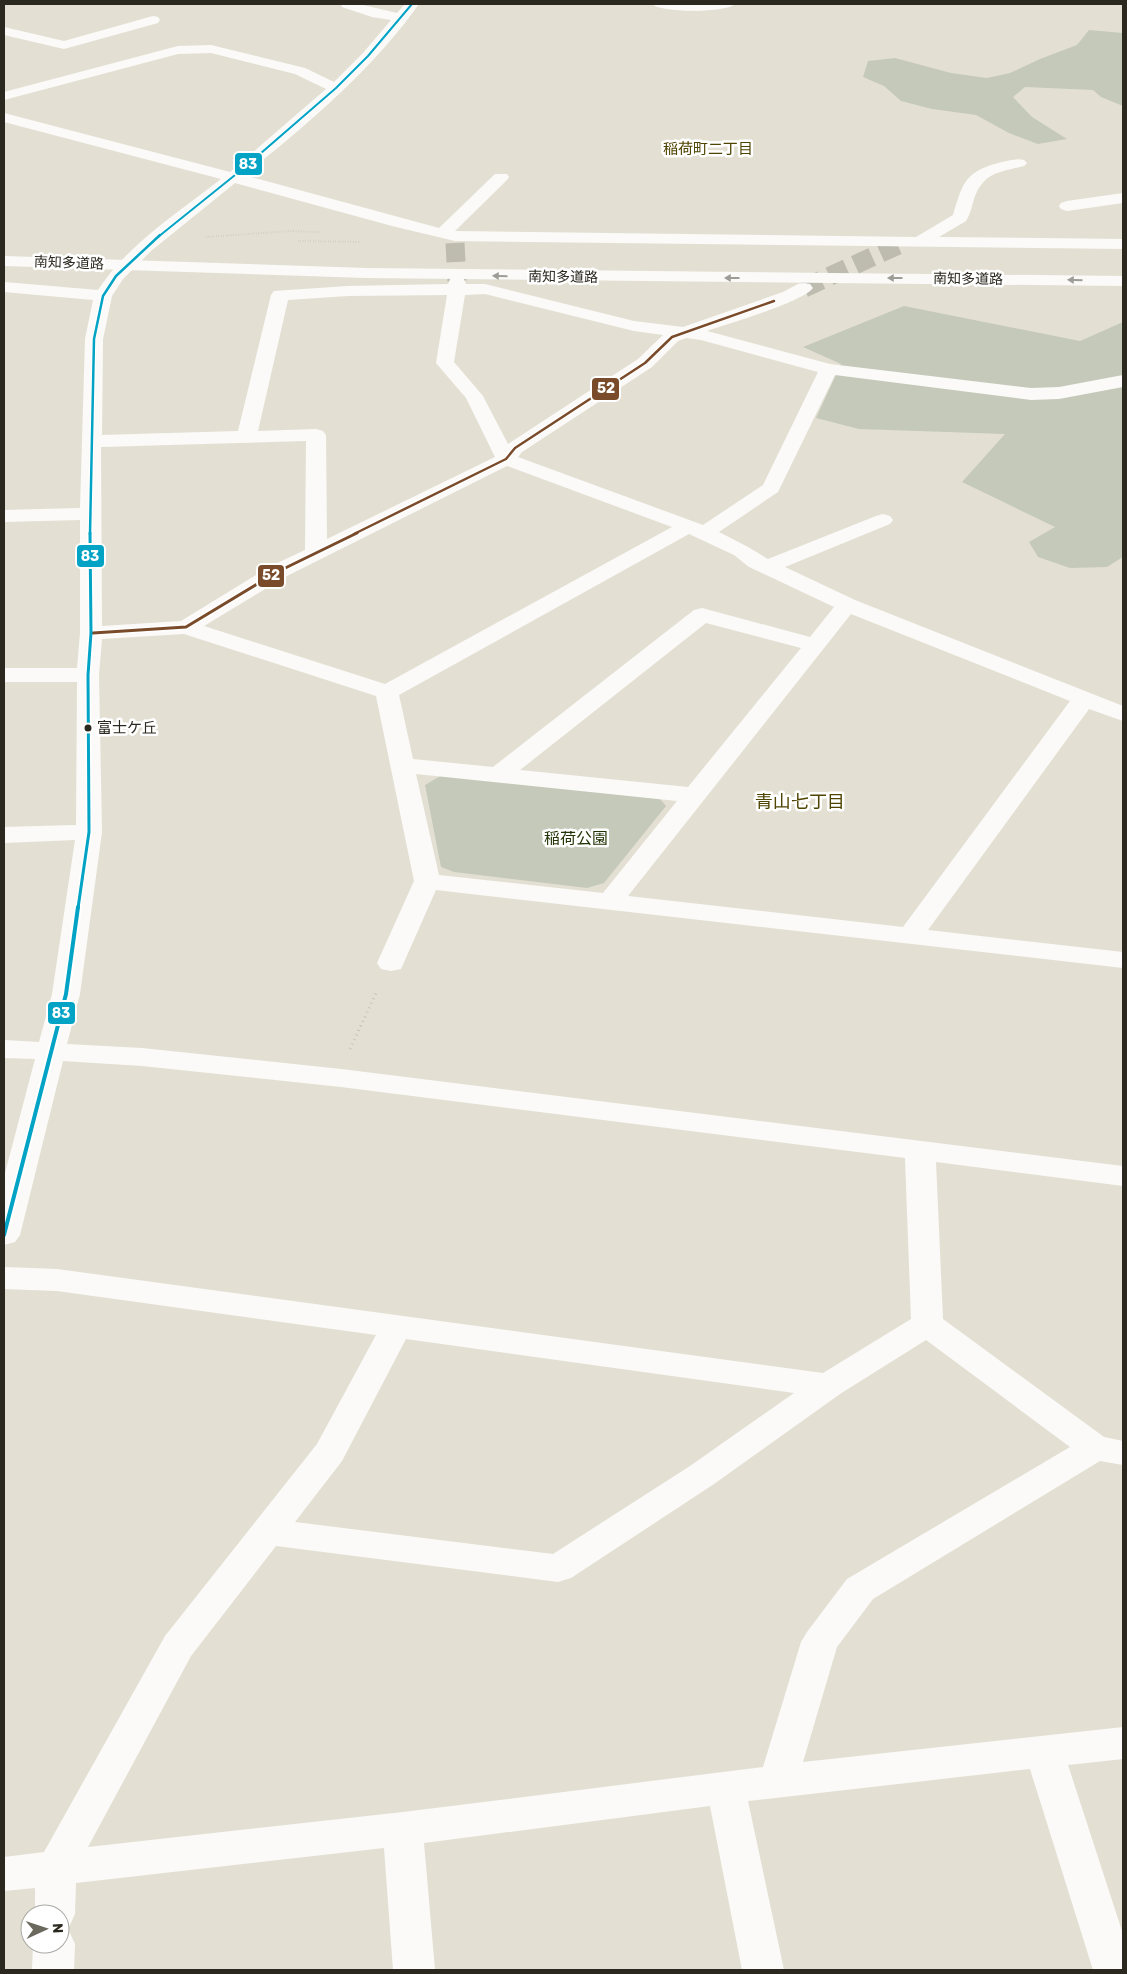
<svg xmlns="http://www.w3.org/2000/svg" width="1127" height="1974" font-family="Rubik,'Noto Sans JP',sans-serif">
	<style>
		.green { fill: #c5c9b9 }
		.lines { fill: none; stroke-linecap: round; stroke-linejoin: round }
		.minor-tunnel { stroke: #bebbaf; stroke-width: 19; stroke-dasharray: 19 9; stroke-linecap: butt }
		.path-far1 { stroke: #c5c3be; stroke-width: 2; stroke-dasharray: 0.5 2; stroke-linecap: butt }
		.path { stroke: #c5c3be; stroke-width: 3; stroke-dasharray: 1 4; stroke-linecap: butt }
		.minor { fill: #fbfaf8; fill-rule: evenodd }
		.highway { fill: #fbfaf8; fill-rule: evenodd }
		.bus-1-far1-casing { stroke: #fff; stroke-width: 5 }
		.bus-1-casing { stroke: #fff; stroke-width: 6 }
		.bus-2-far3-casing { stroke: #fff; stroke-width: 4 }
		.bus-2-far2-casing { stroke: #fff; stroke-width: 5 }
		.bus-2-far1-casing { stroke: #fff; stroke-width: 6 }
		.bus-2-casing { stroke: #fff; stroke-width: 8 }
		.bus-1-far1 { stroke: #7a4b2a; stroke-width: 2.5 }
		.bus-1 { stroke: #7a4b2a; stroke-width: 3 }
		.bus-2-far3 { stroke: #02a3c5; stroke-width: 2 }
		.bus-2-far2 { stroke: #02a3c5; stroke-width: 2.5 }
		.bus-2-far1 { stroke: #02a3c5; stroke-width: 3 }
		.bus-2 { stroke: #02a3c5; stroke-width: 4 }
		.oneway { fill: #9d9c96 }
		.bus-dot { fill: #2a281f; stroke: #fff; stroke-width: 2 }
		.labels { text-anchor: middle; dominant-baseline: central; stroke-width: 5; stroke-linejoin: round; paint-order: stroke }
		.far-street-label { font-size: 14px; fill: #2a281f; stroke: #fff }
		.far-neighbourhood-label { font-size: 15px; fill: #4f4400; stroke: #fff }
		.bus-label { font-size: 15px; fill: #2a281f; stroke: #fff; text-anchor: start }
		.park-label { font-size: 16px; fill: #233406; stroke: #fff }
		.neighbourhood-label { font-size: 18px; fill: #4f4400; stroke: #fff }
		.line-badge { stroke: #fff; stroke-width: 2 }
		.badge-label { font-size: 14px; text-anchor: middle; font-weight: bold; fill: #fff }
	</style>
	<rect width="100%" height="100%" fill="#e3e0d3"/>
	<path class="green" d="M1089,30L1123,33V106L1101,97L1093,90L1025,87L1013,97L1032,117L1067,139L1038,144L1009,133L976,115L932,109L901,101L884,86L863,77L868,61L895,58L951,73L987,78L1010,73L1040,59L1077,45Z
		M904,306L1080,341L1123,322V557L1107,567L1070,568L1038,557L1029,542L1055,527L962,482L1005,434L859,429L816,418L841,364L803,347Z
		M442,775L660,799L666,806L604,883L587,888L454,872L441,867L425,785Z"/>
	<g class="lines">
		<path class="minor-tunnel" d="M455,243L457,281
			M804,288L905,242"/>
		<path class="path-far1" d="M206,237L291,231L319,232
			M298,241L359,242"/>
		<path class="path" d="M350,1049L377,991"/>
		<path class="minor" d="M341,4H359L397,13L405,4H419C374,68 305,127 244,175L439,228L495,174H507L509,177L507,180L455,231L916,237L953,215C963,182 965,171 1002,162C1009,161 1017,158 1024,160L1027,163L1024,166C1000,172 983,172 974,199C972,206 970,215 966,221L939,237L1123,239V249L455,241L392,226L235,183L151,251L123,279L112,296L103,339L102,435L238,431L271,295L274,291L348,286L448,284L451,277L457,276L463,277L466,284H485L634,321L683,327L783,292L798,284L804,283L810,284L813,288C803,302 727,324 707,331L830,364L1031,388L1059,387L1123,375V387L1059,399L1031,400L835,375L778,492L719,532L748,547L768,559L876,516L883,514L890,516L893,520L890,524L785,567L855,600L1123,706V721L1089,709L928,930L1123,952V968L436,890L401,969L391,971L381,969L377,963L414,881L376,696L184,634L102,639L99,675L102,832L80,994L67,1044L142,1048L341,1069L1123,1166V1186L936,1162L943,1319L1104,1437L1123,1441V1465L1100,1461L873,1599L837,1647L803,1762L1123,1727V1759L1068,1765L1123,1934V1970H1093L1030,1769L748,1801L784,1970H742L710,1806L424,1843L435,1970H393L384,1848L76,1883L75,1914L69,1927L63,1929L69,1931L75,1944L74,1970H32L33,1944H60V1914H35V1888L4,1891V1857L44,1852L165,1636L317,1444L376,1335L57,1291L4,1289V1267L57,1269L823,1373L911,1319L905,1158L341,1087L142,1066L63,1061L20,1235L15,1242L4,1245V1177L35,1059L4,1058V1040L39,1042L52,994L75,840L4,843V827L76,825L77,682H4V668H77L80,633V520L4,522V510L80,508L85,339L93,300L4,292V282L98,290C128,244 178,213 221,179L4,122V113L230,172L326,89L295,74L211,53L178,54L4,100V92L178,46L211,45L305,68L334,82L363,53L391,20L372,17L342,7ZM485,294L634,331L663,335L638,359L508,444L483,396L454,362L465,295ZM447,295L436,363L466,398L495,457L327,539L326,435L323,431L316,429L258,431L288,300L348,296ZM686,338L701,340L818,372L763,485L703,525L518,457L522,452L652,367L678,341ZM306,441L305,550L269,567L181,621L102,626L101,447ZM507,466L672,527L385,684L204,626L285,577ZM689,534L734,555L749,567L834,607L810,637L702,608L694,610L493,767L413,759L399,695ZM851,614L1070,701L903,927L628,896ZM706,623L801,648L688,787L520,770ZM416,774L677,801L603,893L439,875ZM406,1339L794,1393L690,1466L553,1554L295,1522L342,1461ZM926,1340L1070,1447L847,1579L807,1632L801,1642L763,1767L403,1812L88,1847L191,1656L276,1546L558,1582L571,1578L714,1484L840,1394Z
			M652,4H735C727,13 660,13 652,4Z
			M153,16L158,17L160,20L158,23L64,49L4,35V27L64,41Z
			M1123,193V203L1067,211L1061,209L1059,206L1061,203L1067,201Z"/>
		<path class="highway" d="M4,256L366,268L1123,276V286L366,278L4,266Z"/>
		<defs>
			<path id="bus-1-far1" d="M354,534L506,459L515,448L645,363L672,337L774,301"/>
			<path id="bus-1" d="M93,633L186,627L277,572L357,533"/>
			<path id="bus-2-far3" d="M158,237L245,167L336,88L368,56L412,4"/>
			<path id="bus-2-far2" d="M90,534L94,339L103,296L116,276L160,235"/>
			<path id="bus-2-far1" d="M78,908L89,832L88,675L91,633L90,533"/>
			<path id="bus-2" d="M4,1235L66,994L78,907"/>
		</defs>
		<use href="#bus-1-far1" class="bus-1-far1-casing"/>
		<use href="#bus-1" class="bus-1-casing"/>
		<use href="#bus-2-far3" class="bus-2-far3-casing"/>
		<use href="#bus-2-far2" class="bus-2-far2-casing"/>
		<use href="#bus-2-far1" class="bus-2-far1-casing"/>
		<use href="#bus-2" class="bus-2-casing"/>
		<use href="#bus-1-far1" class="bus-1-far1"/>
		<use href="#bus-1" class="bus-1"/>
		<use href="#bus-2-far3" class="bus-2-far3"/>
		<use href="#bus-2-far2" class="bus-2-far2"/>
		<use href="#bus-2-far1" class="bus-2-far1"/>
		<use href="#bus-2" class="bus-2"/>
	</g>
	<defs><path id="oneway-solid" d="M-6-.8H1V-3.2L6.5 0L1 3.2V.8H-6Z" transform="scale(1.25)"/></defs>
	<g class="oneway">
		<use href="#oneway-solid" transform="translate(500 276) rotate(-179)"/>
		<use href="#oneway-solid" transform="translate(732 278) rotate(-180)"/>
		<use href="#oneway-solid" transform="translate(895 278) rotate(-180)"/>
		<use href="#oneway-solid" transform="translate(1075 280) rotate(-179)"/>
	</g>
	<circle class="bus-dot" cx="88" cy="728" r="4.5"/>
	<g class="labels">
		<g class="far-street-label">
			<text transform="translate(69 263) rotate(2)">南知多道路</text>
			<text transform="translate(563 277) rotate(1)">南知多道路</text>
			<text transform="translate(968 279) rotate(1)">南知多道路</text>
		</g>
		<g class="far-neighbourhood-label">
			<text x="708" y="149">稲荷町二丁目</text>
		</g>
		<g class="bus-label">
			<text x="97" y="728">富士ケ丘</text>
		</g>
		<g class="park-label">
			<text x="576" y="838">稲荷公園</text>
		</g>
		<g class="neighbourhood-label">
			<text x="800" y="802">青山七丁目</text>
		</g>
	</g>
	<g class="line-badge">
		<rect x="234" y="152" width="29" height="24" rx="5" fill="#02a3c5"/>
		<rect x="591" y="377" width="29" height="24" rx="5" fill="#7a4b2a"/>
		<rect x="76" y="544" width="29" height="24" rx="5" fill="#02a3c5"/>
		<rect x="257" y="564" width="28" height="24" rx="5" fill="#7a4b2a"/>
		<rect x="47" y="1001" width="29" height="24" rx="5" fill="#02a3c5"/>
	</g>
	<g class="badge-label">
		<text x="248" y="169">83</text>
		<text x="606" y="393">52</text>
		<text x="90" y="561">83</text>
		<text x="271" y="580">52</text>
		<text x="61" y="1018">83</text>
	</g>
	<rect width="1127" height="1974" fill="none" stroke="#2a281f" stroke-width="10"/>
	<g transform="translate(45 1929) rotate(87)"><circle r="24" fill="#ffffff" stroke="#aaa9a5"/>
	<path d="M0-4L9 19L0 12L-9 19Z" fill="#6b685e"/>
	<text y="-8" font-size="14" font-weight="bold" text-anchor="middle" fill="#2a281f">N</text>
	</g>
</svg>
